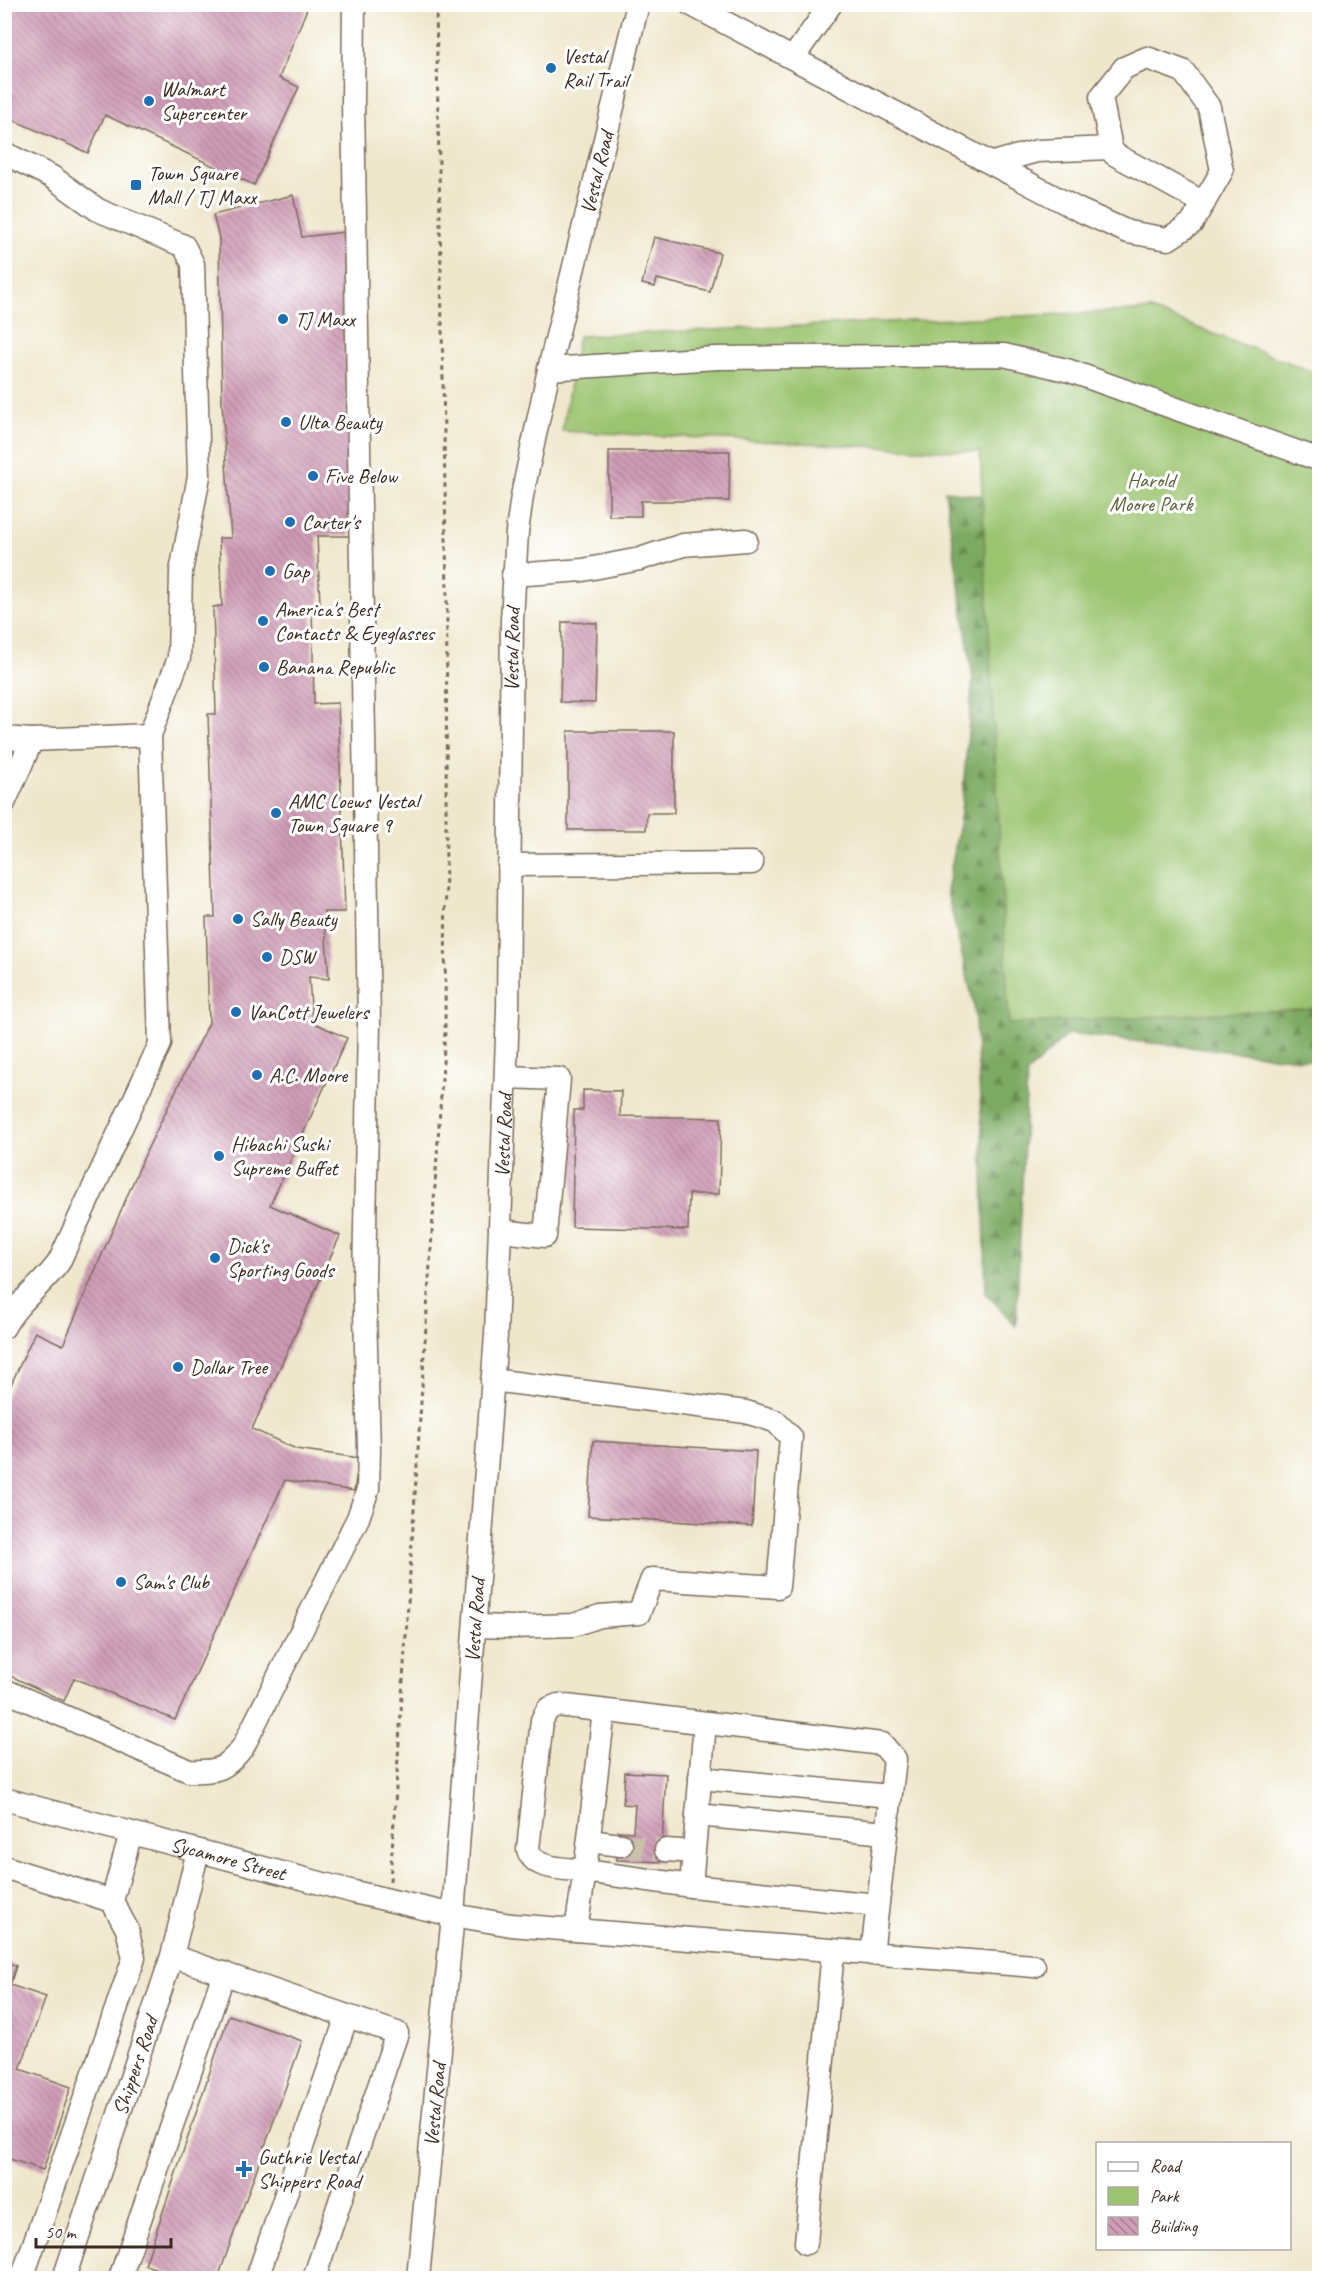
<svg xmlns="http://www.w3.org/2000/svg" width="1324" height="2283" font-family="Caveat,sans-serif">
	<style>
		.forest { fill: url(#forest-firs); stroke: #5c6a40; stroke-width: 1.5 }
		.park { fill: #9bc470; stroke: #6b7747; stroke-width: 1.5 }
		.building { fill: url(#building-back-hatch) }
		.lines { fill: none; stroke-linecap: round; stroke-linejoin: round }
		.minor-tunnel { stroke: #cbc1a9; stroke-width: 22; stroke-dasharray: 22 11; stroke-linecap: butt }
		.minor-casing { stroke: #7a6c5b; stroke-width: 25 }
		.path { stroke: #7a6c5b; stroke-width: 3; stroke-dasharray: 4.5 4.5; stroke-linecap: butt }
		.minor { stroke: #fff; stroke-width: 22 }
		.poi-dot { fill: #1f6fb2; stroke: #fff; stroke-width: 2 }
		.labels { text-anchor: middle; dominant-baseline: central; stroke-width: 6; stroke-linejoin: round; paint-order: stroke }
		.poi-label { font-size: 21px; fill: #3b2a1e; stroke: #fff; text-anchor: start }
		.street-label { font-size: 21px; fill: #3b2a1e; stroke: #fff }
		.park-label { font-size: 21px; fill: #5d603b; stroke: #fff }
	</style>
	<defs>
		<pattern id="forest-firs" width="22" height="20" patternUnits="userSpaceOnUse" patternTransform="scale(1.5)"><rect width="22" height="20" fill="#7caa62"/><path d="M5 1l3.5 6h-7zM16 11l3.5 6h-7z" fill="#678b50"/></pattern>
		<pattern id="building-back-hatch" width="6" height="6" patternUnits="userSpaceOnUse" patternTransform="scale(1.5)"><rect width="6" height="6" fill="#cf9bb6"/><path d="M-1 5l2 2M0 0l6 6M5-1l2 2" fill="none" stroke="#a97f93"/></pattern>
	</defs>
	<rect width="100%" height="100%" fill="#fff"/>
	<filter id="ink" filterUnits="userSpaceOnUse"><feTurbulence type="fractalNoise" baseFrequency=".0167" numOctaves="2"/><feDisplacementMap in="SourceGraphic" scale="12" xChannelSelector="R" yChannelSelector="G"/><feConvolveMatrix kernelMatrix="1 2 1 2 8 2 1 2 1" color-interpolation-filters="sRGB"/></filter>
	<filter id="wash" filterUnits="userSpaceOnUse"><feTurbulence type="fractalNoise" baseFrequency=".008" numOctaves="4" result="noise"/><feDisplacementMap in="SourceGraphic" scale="24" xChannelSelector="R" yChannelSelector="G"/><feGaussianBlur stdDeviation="1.35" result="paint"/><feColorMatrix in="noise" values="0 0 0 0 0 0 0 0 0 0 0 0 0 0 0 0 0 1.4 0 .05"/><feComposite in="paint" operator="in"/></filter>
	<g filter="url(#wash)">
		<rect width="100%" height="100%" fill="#efe7cc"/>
		<path class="forest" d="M945,491L1000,498L1319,966V1061L1068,1034L1027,1073L1016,1326L986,1293L982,1130L974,1005L947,892L961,812L973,679Z"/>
		<path class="park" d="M1151,310L1319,374V1008L1009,1024L980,452L562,431L578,336Z"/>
		<g id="blocks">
			<path class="building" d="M4,4H309L279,78L299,87L254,185L105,115L88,153L4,116Z
				M293,195L302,237L344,232L350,536H317L320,605L312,604L314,704L338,703L345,912H324L329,979L309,977L312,1022L347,1038L270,1205L340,1236L252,1429L296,1449L359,1458L354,1491L285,1480L175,1720L74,1678L64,1701L4,1673V1400L35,1332L63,1345L147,1150L209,1023L206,917H215L208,714H216L213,607L222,606L219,538H231L222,402L219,238L213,215Z
				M654,237L720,253L710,292L657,279L655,287L642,284Z
				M609,451H730L729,501H641V516H609Z
				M562,622L597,623L595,703L560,702Z
				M568,731H674V813H647L646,830H568Z
				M583,1090L621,1091L620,1116L721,1118L719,1194H689L688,1230L572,1227L574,1110H583Z
				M593,1441L756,1451L752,1526L588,1516Z
				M625,1772L666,1774L661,1862L617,1860L618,1831L633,1832L635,1805L623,1804Z
				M4,1961L16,1966L10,1985L46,1997L20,2069L71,2087L43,2170L4,2157Z
				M229,2015L302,2041L218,2278H184L145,2265Z"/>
		</g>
	</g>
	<g filter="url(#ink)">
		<use href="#blocks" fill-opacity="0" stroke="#7a6c5b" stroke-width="1.5"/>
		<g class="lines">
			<path class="minor-tunnel" d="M621,1845L666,1850"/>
			<defs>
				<g id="minor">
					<path d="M690,4L1079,210L1128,232L1168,239L1192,223L1222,171L1209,107L1183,71L1147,58L1124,68L1101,97L1111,148L1114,154L1204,203"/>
					<path d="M793,58L831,4"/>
					<path d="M4,153L52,177L98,210L184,246L193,264L199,476L181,572L179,658L150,735L160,1044L59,1262C43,1285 17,1302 4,1327"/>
					<path d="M993,163L1037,151L1111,148"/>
					<path d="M549,369L716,358L1004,355L1070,371L1320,460"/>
					<path d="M513,575L583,570L640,559L683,545L746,540"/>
					<path d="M4,738L32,740L150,735"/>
					<path d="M4,803L32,740"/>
					<path d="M509,865L752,863"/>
					<path d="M501,1231L545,1236L559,1079L506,1077"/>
					<path d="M475,1626L513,1627L573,1625L600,1616L639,1613L652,1579L778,1587L791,1437L775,1421L746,1412L492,1380"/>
					<path d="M4,1690L189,1771C218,1772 225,1770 243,1747L358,1518L368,1489L369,1449L364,1280L369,1023L353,102L354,4"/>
					<path d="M604,1711L585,1871L691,1886L877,1905"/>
					<path d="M700,1778L890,1796"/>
					<path id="s1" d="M4,1799L354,1892L453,1915L511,1925L1034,1966"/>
					<path d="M697,1815L886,1833"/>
					<path d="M589,1841L621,1845"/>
					<path d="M666,1850L693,1852"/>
					<path d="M4,1867L112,1901L131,1833"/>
					<path d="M691,1886L705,1723"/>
					<path d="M576,1930L585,1871C567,1868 533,1871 528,1849L542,1720L548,1709L558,1705L882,1744L895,1759L872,1954"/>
					<path d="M172,1956L397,2033L314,2278"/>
					<path d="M806,2243L833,1951"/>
					<path d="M22,2278L134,1958L127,1929L112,1901"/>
					<path id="s2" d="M64,2278L172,1956L198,1851"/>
					<path d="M120,2278L224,1973"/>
					<path d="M257,2278L347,2016"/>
					<path id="s3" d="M418,2278L453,1915L496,1335L508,1010L512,620L517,532L522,496L549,369L638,4"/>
				</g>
			</defs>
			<use href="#minor" class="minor-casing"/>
			<path class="path" d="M390,1881L445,1032L447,595L436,4"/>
			<use href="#minor" class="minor"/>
		</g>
	</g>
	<g class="poi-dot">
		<circle cx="551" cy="68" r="6"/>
		<circle cx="149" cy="101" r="6"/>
		<rect x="130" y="179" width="12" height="12" rx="3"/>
		<circle cx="283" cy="319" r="6"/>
		<circle cx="286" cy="422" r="6"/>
		<circle cx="313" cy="476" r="6"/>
		<circle cx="290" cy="522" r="6"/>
		<circle cx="270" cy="571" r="6"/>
		<circle cx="263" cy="621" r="6"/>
		<circle cx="264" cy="667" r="6"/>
		<circle cx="276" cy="813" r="6"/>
		<circle cx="238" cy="919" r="6"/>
		<circle cx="267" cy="957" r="6"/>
		<circle cx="236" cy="1012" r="6"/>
		<circle cx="257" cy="1075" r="6"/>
		<circle cx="219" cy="1156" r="6"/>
		<circle cx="215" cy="1258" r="6"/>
		<circle cx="178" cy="1367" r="6"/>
		<circle cx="121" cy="1582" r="6"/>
		<path d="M241 2160h6v6h6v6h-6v6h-6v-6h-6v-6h6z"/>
	</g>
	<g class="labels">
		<g class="poi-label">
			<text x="563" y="56">Vestal<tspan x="563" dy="24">Rail Trail</tspan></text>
			<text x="161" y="89">Walmart<tspan x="161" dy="24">Supercenter</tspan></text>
			<text x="148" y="173">Town Square<tspan x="148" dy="24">Mall / TJ Maxx</tspan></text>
			<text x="295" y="319">TJ Maxx</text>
			<text x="298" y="422">Ulta Beauty</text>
			<text x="325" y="476">Five Below</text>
			<text x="302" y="522">Carter's</text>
			<text x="282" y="571">Gap</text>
			<text x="275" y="609">America's Best<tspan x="275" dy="24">Contacts &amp; Eyeglasses</tspan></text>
			<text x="276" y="667">Banana Republic</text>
			<text x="288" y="801">AMC Loews Vestal<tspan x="288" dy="24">Town Square 9</tspan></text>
			<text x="250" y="919">Sally Beauty</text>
			<text x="279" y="957">DSW</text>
			<text x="248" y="1012">VanCott Jewelers</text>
			<text x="269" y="1075">A.C. Moore</text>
			<text x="231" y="1144">Hibachi Sushi<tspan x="231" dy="24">Supreme Buffet</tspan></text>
			<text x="227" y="1246">Dick's<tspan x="227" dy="24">Sporting Goods</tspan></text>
			<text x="190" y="1367">Dollar Tree</text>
			<text x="133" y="1582">Sam's Club</text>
			<text x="258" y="2157">Guthrie Vestal<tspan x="258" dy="24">Shippers Road</tspan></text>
		</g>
		<g class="street-label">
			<text stroke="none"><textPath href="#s3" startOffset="2118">Vestal Road</textPath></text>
			<text stroke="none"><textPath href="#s3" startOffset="1632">Vestal Road</textPath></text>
			<text stroke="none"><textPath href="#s3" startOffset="1146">Vestal Road</textPath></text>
			<text stroke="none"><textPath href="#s3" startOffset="660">Vestal Road</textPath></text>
			<text stroke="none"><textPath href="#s1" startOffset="232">Sycamore Street</textPath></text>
			<text stroke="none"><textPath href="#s2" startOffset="224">Shippers Road</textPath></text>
			<text stroke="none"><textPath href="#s3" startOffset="174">Vestal Road</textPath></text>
		</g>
		<g class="park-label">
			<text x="1151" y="480">Harold<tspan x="1151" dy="24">Moore Park</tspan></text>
		</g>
	</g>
	<rect width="1324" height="2283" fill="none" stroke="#fff" stroke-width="24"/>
	<rect x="1096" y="2142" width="195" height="108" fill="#ffffff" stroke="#b1aaa5" stroke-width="1.5"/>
	<rect x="1108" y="2162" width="30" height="9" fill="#ffffff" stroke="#b1aaa5" stroke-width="1.5"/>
	<text x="1150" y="2172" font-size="18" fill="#3b2a1e">Road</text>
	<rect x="1108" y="2187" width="30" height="18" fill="#9bc470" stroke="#b1aaa5" stroke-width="1.5"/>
	<text x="1150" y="2202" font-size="18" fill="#3b2a1e">Park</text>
	<rect x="1108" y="2217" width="30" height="18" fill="url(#building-back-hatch)" stroke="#b1aaa5" stroke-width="1.5"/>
	<text x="1150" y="2232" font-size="18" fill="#3b2a1e">Building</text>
	<path d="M36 2238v9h135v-9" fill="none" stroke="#3b2a1e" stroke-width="3"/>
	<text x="45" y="2238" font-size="18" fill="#3b2a1e" stroke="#ffffff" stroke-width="4.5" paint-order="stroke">50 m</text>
</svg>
